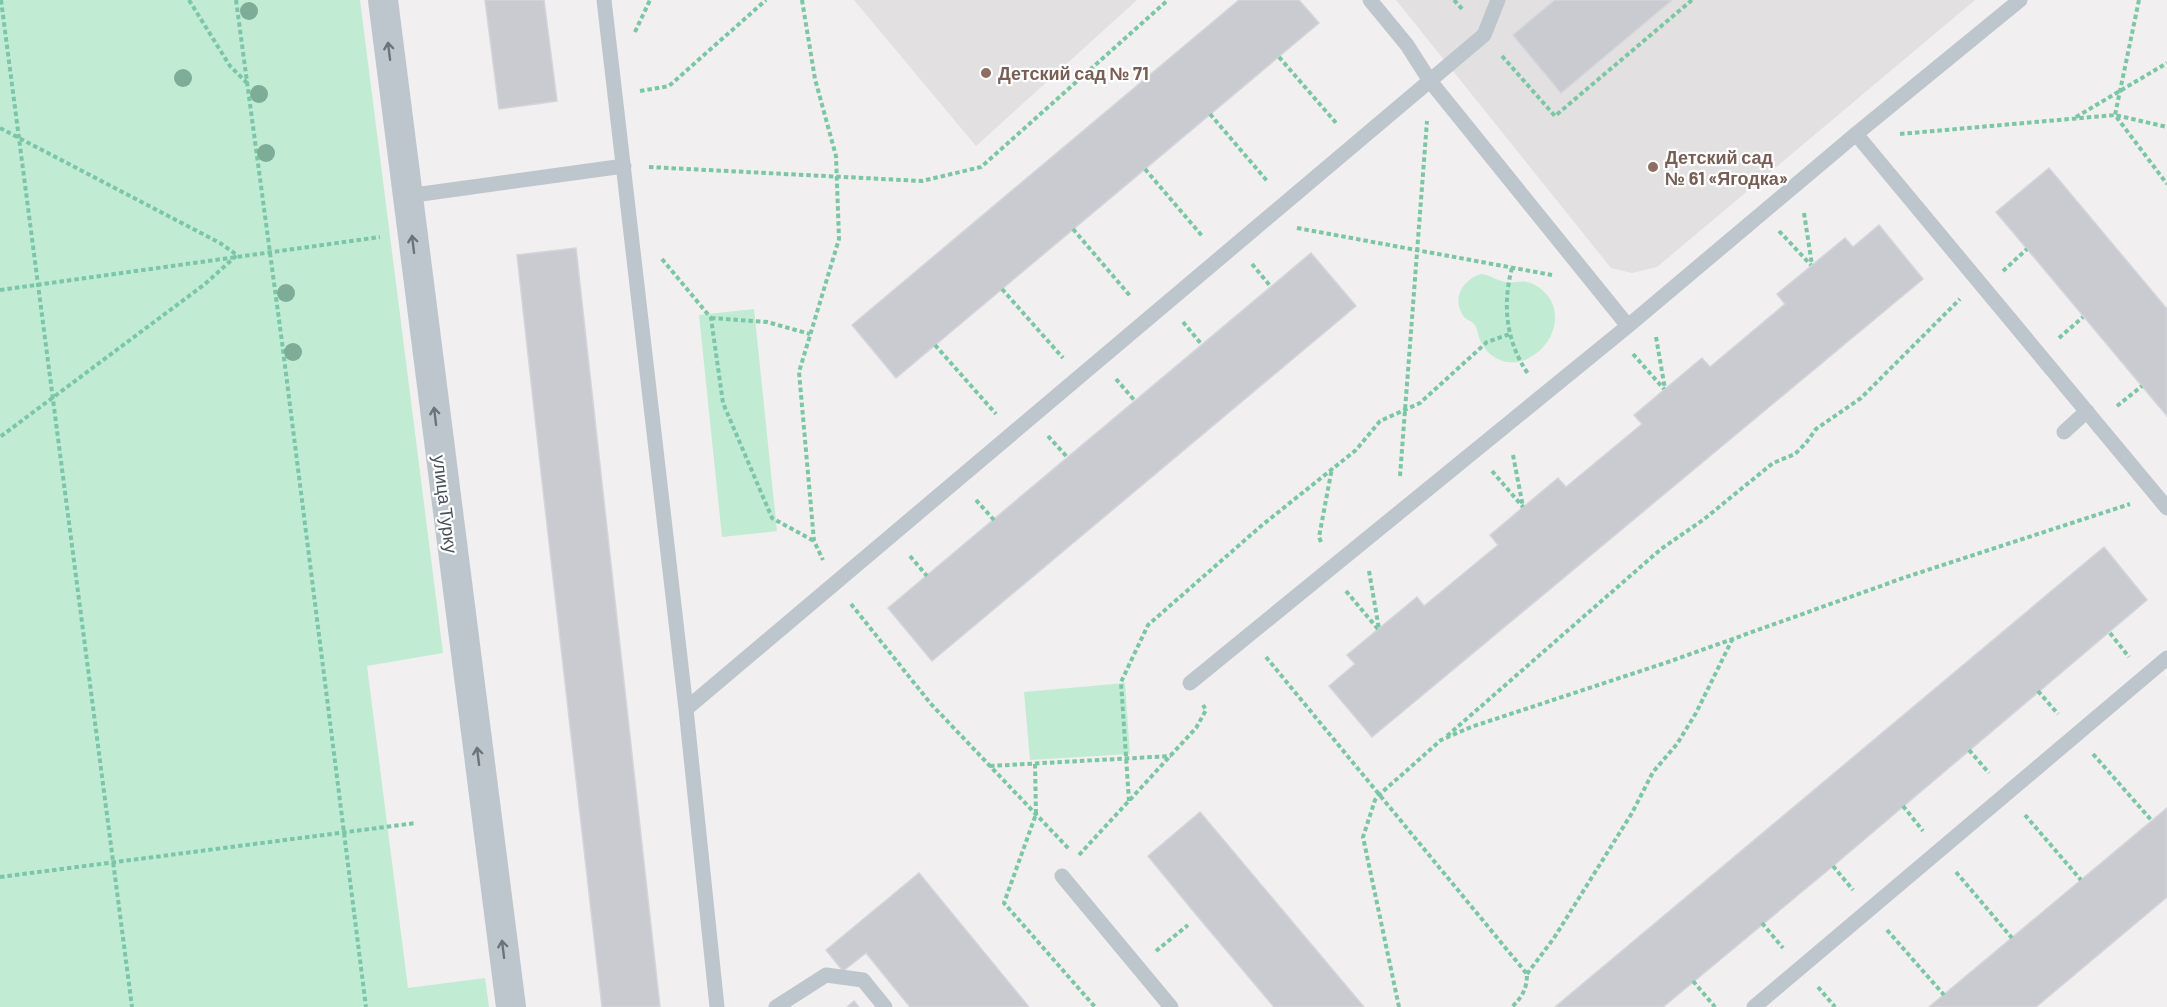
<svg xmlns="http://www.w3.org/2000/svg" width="2167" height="1007" font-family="Barlow,sans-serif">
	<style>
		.education { fill: #e2e0e0 }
		.green { fill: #c1ecd3 }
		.building { fill: #c9cbd1; stroke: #d3d5da; stroke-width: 1.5 }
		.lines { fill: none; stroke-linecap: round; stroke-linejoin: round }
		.path { stroke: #7bc7a5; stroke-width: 4; stroke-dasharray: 4.5 3; stroke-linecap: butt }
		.lane { stroke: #bec6cd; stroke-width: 15 }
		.street { stroke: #bec6cd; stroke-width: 30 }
		.tree { fill: #7dad96 }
		.oneway { stroke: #6b747d }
		.education-dot { fill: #8d6e63; stroke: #fff; stroke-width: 2 }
		.labels { text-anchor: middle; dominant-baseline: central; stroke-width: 4.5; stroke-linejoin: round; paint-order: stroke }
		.education-label { font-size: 18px; font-weight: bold; fill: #785e54; stroke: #fff; text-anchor: start }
		.street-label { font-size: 18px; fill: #48515b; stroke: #fff }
	</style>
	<rect width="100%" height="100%" fill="#f1efef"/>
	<path class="education" d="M854,0H1137L976,146Z
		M1396,0H1975L1657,267L1632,273L1611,268Z"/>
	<path class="green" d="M0,0H360L443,653L367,666L408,988L485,978L489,1007H0Z
		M1481,274C1490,275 1494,279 1502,281C1512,285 1521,278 1533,284C1568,301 1558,345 1527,359C1509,367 1490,360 1481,342C1478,337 1478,330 1475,325C1472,321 1467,320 1464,317C1451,299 1462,280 1481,274Z
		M754,309L777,531L722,537L699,315Z
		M1125,683L1130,754L1030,760L1024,692Z"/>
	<path class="building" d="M485,0H544L557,101L499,109Z
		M1239,0H1299L1319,23L896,378L852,325Z
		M1555,0H1672L1561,93L1513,35Z
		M2049,168L2167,309V416L1996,212Z
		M1879,225L1923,279L1372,737L1329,686L1355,664L1347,655L1417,597L1424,606L1498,545L1490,535L1558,478L1566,487L1642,424L1634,415L1702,358L1710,367L1785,304L1777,294L1845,238L1853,247Z
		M576,248L660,1007H602L541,472L517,255Z
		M1311,253L1356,306L932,661L888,608Z
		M2104,547L2147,600L1833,866L1663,1007H1555Z
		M2167,808V897L2036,1007H1929Z
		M1200,812L1364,1007H1274L1194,912L1148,856Z
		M919,873L1029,1007H910L866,953L843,971L826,950Z
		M854,1001L859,1007H847Z"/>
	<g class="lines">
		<path class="path" d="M1,0L132,1007
			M189,0L230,66L247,83
			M236,0L282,342L366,1007
			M802,0L815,79L836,156L839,239L799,372L814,541L823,560
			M1454,0L1464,11
			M2139,0L2115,115L2167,184
			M635,32L650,0
			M1502,56L1555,116L1692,0
			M1279,57L1337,124
			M640,91L669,86L766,0
			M1210,114L1268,182
			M2076,117L2167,63
			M0,128L220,243L237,255L205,284L0,437
			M1900,134L2115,115L2167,127
			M649,167L922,181L981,167L1168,0
			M1145,169L1203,237
			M1804,213L1812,265
			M1297,228L1552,275
			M1073,229L1131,297
			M1779,231L1811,265
			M662,259L711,318L723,403L772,518L814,541
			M1252,264L1271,287
			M1512,268C1502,305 1506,343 1529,375
			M2003,271L2027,249
			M1002,289L1063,358
			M0,290L380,237
			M711,318L767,322L810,334
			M1183,322L1202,345
			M1656,337L1665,389
			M2059,338L2083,317
			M935,345L996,414
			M1633,354L1664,389
			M1116,379L1135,401
			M2117,406L2142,386
			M1048,436L1068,458
			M1513,455L1523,507
			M1492,471L1523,507
			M1400,476L1427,121
			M976,500L994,520
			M1321,542L1319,537L1332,468
			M910,556L927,576
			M1369,571L1379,629
			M1346,591L1378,629
			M851,604L931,704L1069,849
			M2110,633L2129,657
			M1266,657L1527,974C1527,989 1522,997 1512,1007
			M2038,691L2058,714
			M1447,736L1661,549L1703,520L1773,463L1795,454L1806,443L1816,429L1861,398L1960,299
			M1969,750L1989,773
			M2093,754L2152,821
			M1035,764L1036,814L1004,903L1095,1007
			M990,766L1171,756
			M1129,801L1121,682L1148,625L1261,526L1356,450L1380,421L1420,403L1487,342L1510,334
			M1903,806L1923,831
			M2025,815L2081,880
			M1079,855L1196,728L1206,710L1203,705
			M1833,866L1853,890
			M1956,872L2012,938
			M0,877L416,823
			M1762,923L1783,948
			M1887,930L1944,995
			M1156,951L1188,925
			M1527,974L1554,938L1632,813L1653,772L1677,744L1696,713L1733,638
			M1693,981L1715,1007
			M1818,987L1835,1007
			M1399,1007L1363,837L1375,800L1379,795L1441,740L1471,727L1671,661L1906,577L2130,504"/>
		<path class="lane" d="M604,0L686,709L717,1007
			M1370,0L1407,45L1430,81L1628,326
			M1856,134L2167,508
			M407,196L624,166
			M2064,432L2087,411
			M1190,683L1628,326L1856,134L2020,0
			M686,709L1484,35L1498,0
			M1062,876L1171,1007
			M776,1007L826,975L863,980L885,1007
			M1754,1007L2167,658"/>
		<path class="street" d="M383,0L511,1007"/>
	</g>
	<g class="tree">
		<circle cx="249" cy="11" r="9"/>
		<circle cx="183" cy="78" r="9"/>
		<circle cx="259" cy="94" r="9"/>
		<circle cx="266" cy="153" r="9"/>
		<circle cx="286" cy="293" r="9"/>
		<circle cx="293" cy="352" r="9"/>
	</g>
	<defs><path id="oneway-shaft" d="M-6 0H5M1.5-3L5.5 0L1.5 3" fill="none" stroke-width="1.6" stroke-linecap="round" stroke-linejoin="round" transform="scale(1.5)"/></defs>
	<g class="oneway">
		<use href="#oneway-shaft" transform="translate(389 51) rotate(-97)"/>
		<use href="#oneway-shaft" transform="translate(413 244) rotate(-97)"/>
		<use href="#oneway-shaft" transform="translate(435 416) rotate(-97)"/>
		<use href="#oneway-shaft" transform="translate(478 756) rotate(-97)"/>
		<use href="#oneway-shaft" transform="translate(503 949) rotate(-97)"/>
	</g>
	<g class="education-dot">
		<circle cx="986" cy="73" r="6"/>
		<circle cx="1653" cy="167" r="6"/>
	</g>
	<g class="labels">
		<g class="education-label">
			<text x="998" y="73">Детский сад № 71</text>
			<text x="1665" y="157">Детский сад<tspan x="1665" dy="21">№ 61 «Ягодка»</tspan></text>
		</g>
		<g class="street-label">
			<text transform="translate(446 504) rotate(83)">улица Турку</text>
		</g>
	</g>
</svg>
